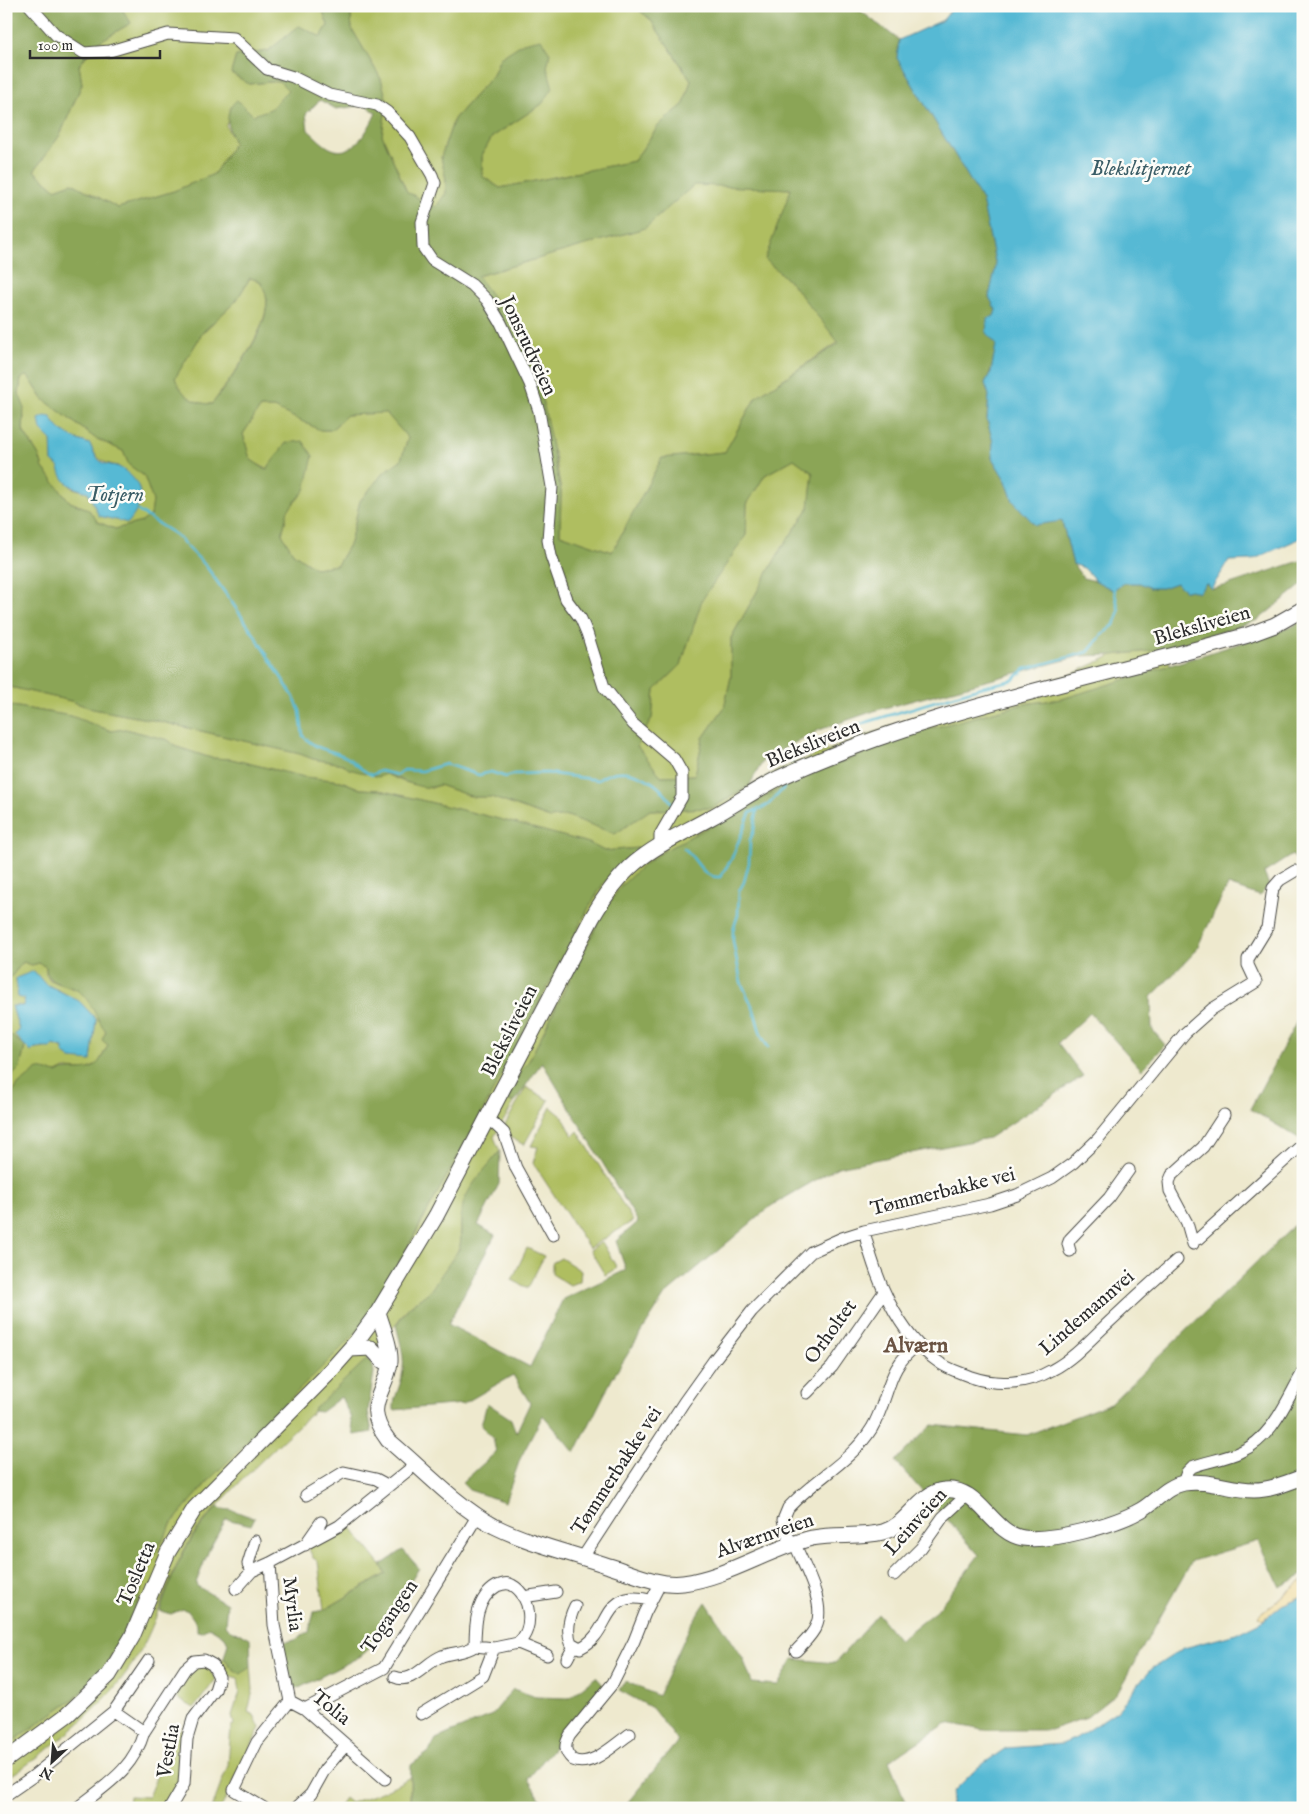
<svg xmlns="http://www.w3.org/2000/svg" width="1309" height="1814" font-family="'IM FELL English',serif">
	<style>
		.green { fill: #afbe61; stroke: #6d7446; fill-rule: evenodd }
		.forest { fill: #8ba557; stroke: #5b6841; fill-rule: evenodd }
		.sand { fill: #eeda9e; stroke: #8c8264 }
		.water { fill: #56b9d4; stroke: #407280 }
		.lines { fill: none; stroke-linecap: round; stroke-linejoin: round }
		.stream { stroke: #56b9d4; stroke-width: 2.5 }
		.minor-casing { stroke: #484843; stroke-width: 13 }
		.major-casing { stroke: #484843; stroke-width: 17 }
		.minor { stroke: #fff; stroke-width: 11 }
		.major { stroke: #fff; stroke-width: 15 }
		.labels { text-anchor: middle; dominant-baseline: central; stroke-width: 5; stroke-linejoin: round; paint-order: stroke }
		.street-label { font-size: 20px; fill: #2b2b2b; stroke: #fdfcf7 }
		.water-label { font-size: 21px; font-style: italic; fill: #3a5d66; stroke: #fdfcf7 }
		.quarter-label { font-size: 22px; font-weight: bold; fill: #6a5343; stroke: #fdfcf7 }
	</style>
	<rect width="100%" height="100%" fill="#fdfcf7"/>
	<filter id="ink" filterUnits="userSpaceOnUse"><feTurbulence type="fractalNoise" baseFrequency=".02" numOctaves="2"/><feDisplacementMap in="SourceGraphic" scale="10" xChannelSelector="R" yChannelSelector="G"/><feConvolveMatrix kernelMatrix="1 2 1 2 8 2 1 2 1" color-interpolation-filters="sRGB"/></filter>
	<filter id="wash" filterUnits="userSpaceOnUse"><feTurbulence type="fractalNoise" baseFrequency=".0096" numOctaves="4" result="noise"/><feDisplacementMap in="SourceGraphic" scale="20" xChannelSelector="R" yChannelSelector="G"/><feGaussianBlur stdDeviation="1.12" result="paint"/><feColorMatrix in="noise" values="0 0 0 0 0 0 0 0 0 0 0 0 0 0 0 0 0 1.4 0 .05"/><feComposite in="paint" operator="in"/></filter>
	<g filter="url(#wash)">
		<rect width="100%" height="100%" fill="#eee9ce"/>
		<path class="green" d="M120,6H321L328,25L321,37L299,27L268,51L236,56L231,73L249,84L280,81L288,90L271,109L253,116L237,100L226,125L234,143L214,174L174,191L118,208L72,183L55,189L34,171L60,135L82,84L79,66L95,44L131,23Z
			M350,6H634L650,19L691,80L684,104L659,125L634,161L500,188L482,176V155L492,137L542,104L552,88L547,67L550,52L500,58L493,75L454,119L441,157L446,179V193L436,208L407,192L382,135L387,101L381,79L352,29Z
			M694,184L792,189L765,259L793,285L839,342L756,397L725,452L662,458L612,552L560,534L561,492L555,455L477,276L645,228Z
			M250,278L260,281C262,285 265,290 266,295C273,324 229,381 212,404C193,404 181,395 175,378L203,332L236,301Z
			M25,375L28,376L43,399L95,438L123,451L129,465L144,475L153,501L151,515L142,522L115,529L98,522L88,509L70,502L43,468L39,456L23,431L24,417L19,394L21,379ZM51,417C59,433 73,439 90,444C96,459 102,463 118,466L99,516L88,492L72,488L59,467L52,461Z
			M260,408H274L321,430H331L347,415L386,412L408,438L401,460L384,472L360,501L350,543L337,565L315,568L293,553L282,534L288,510L305,490L250,460L243,434Z
			M794,459L813,473L809,508L781,549L731,638V677L724,708L703,738L695,775L661,776L636,746L652,718L655,690L681,665L701,600L746,535L747,504L765,475Z
			M1168,649L1170,667L1062,699L1024,704L925,730L795,780L662,852L605,909L529,1061L522,1069L507,1099L514,1103L494,1137L500,1151C477,1180 456,1203 461,1243C455,1259 442,1277 431,1290C424,1298 414,1301 407,1309C394,1326 382,1343 367,1359C314,1414 254,1463 204,1521C173,1557 164,1605 143,1646C115,1700 56,1746 6,1779V1746L79,1695L137,1603L155,1553L172,1523L211,1478L352,1337L392,1277L422,1222L588,909L603,884L638,848L604,851L588,843L491,817L379,790L361,789L341,781L304,777L231,759L211,758L177,747L168,740L125,729L111,731L71,716L6,705V686L71,701L93,709L158,721L300,754L313,759L343,764L349,769L385,774L404,782L432,788L439,785L473,797H491L550,818L568,816L615,833L650,810L712,808L779,769L919,715L1072,674L1113,655Z
			M23,962L32,965L39,963L46,967V975L50,980L79,991L88,1000L106,1031L108,1045L98,1064L87,1070L65,1069L57,1073L19,1084L6,1103V1082L20,1068L25,1047L6,1032V983ZM16,978C52,984 71,993 96,1019L91,1061L54,1045L40,1049L35,1048L31,1051L15,1035L19,1029L12,1006H23L25,998L18,997Z
			M526,1087L549,1100L524,1145L501,1132Z
			M551,1107L563,1117L573,1136L578,1131L633,1221L589,1248L533,1163L538,1147L531,1146Z
			M602,1242L617,1268L605,1275L590,1250Z
			M527,1248L544,1256L528,1288L512,1280Z
			M561,1258L581,1271L580,1281L570,1285L552,1274V1263Z
			M349,1525L387,1573L324,1610L318,1561L313,1558L308,1547Z
			M224,1658L233,1669H248L251,1666L253,1690L248,1712L254,1715L260,1728L221,1808H212L228,1765L231,1726L234,1725L232,1715L240,1692L238,1678L225,1675L216,1663Z
			M205,1663L216,1679L194,1708L172,1695L191,1668Z
			M180,1728L184,1731L180,1781L166,1808H128L129,1796L148,1797L163,1760Z
			M410,1777V1808H337L344,1798L350,1803C372,1796 391,1789 410,1777Z"/>
		<path class="forest" d="M6,6H120L131,23L95,44L79,65L82,84L60,135L34,171L55,189L72,183L118,208L174,191L214,174L234,143C228,129 223,111 237,100L253,115L271,109L288,90L279,81L249,84L231,73L236,56L268,51L299,26L321,37L328,25L321,6H350L352,29L381,79L387,101L382,135L407,192L436,207L446,193V179L441,157L454,119L493,75L500,58L523,43L541,39L550,53L547,67L553,88L542,104L492,137L482,155V176L500,188L634,161L659,125L684,104L691,80L650,19L634,6H854L899,40L897,58L982,200L996,266L989,297L996,310C991,321 997,334 996,345C995,359 991,372 985,383L989,395L987,420L993,442L992,458L1006,481L1013,501L1062,521L1073,564L1083,578L1096,581L1113,590L1123,583H1140L1150,588H1162L1176,583L1186,591L1191,590L1198,593L1206,583L1211,589L1224,586L1303,560V584L1258,620L1168,649L1113,655L1080,656L877,710L819,730L764,759L749,786L712,808L650,810L615,834L568,816L550,818L491,797H473L439,785C422,793 401,778 385,774L379,777L349,769L343,764L313,759L300,754L158,721L93,709L71,701L6,686ZM320,100L336,109L366,105L376,113C369,128 354,158 332,149C324,146 315,136 308,130L306,114ZM694,185L791,189L765,259L793,285L839,343L756,397L725,452L662,458L612,552L560,534L561,492L541,391L517,330L477,276L645,228ZM250,278L260,281C262,285 265,290 266,295C274,324 229,382 212,404C193,404 182,395 175,378L203,332L236,301ZM25,376H28L43,399L95,438L123,451L129,465L144,476L153,501L151,515L142,522L115,529L98,522L88,509L70,502L43,468L39,456L23,431L24,406L19,394L21,379ZM260,408H274L320,430H331L347,415L386,413L408,438L401,460L384,472L360,501L350,543L337,565L315,568L293,553L282,534L288,510L305,490L313,456L303,441L286,443L266,470L250,459L243,434ZM794,459L813,473L809,508L781,549L731,638V677L724,708L703,738L695,775L661,776L637,746L652,718L655,690L681,665L702,600L746,535L747,504L765,475Z
			M1303,619V867L1292,855L1264,873L1269,885L1260,896L1228,885L1195,952L1151,997L1152,1029L1165,1045L1142,1070L1090,1013L1058,1043L1083,1076L989,1138L838,1167L771,1206L665,1295L612,1379L575,1453L543,1415L520,1459L505,1502L469,1490L462,1483L496,1452L493,1438L481,1426L487,1403L511,1419L516,1433L530,1403L513,1375L463,1404L394,1410C393,1397 400,1389 402,1376C406,1358 400,1342 396,1325L408,1308L430,1291L459,1249C463,1238 459,1223 462,1210C465,1188 487,1168 500,1151L499,1184L478,1225L495,1235L448,1324L530,1367L563,1299L626,1270L616,1241L638,1222L542,1062L514,1103L507,1099L522,1069L529,1061L605,909L622,885L642,866L662,852L795,780L925,730L1024,704L1062,699L1292,627Z
			M6,705L71,716L111,731L125,729L168,740L177,747L211,758L231,759L304,777L341,781L360,789L379,790L491,817L589,843L604,851L639,848L603,884L588,909L480,1116L368,1319L352,1337L211,1478L172,1523L155,1553L137,1603L119,1642L104,1668L79,1695L6,1746V1103L19,1084L38,1069L57,1073C69,1066 89,1075 98,1063C102,1058 105,1051 108,1045L102,1040L106,1031C96,1019 92,1002 80,992C67,982 46,987 46,967L39,963L32,965L23,962L6,983Z
			M1303,1010V1140H1302L1250,1109Z
			M6,1032L25,1046L20,1068L6,1082Z
			M1303,1217V1575L1280,1587L1258,1541L1192,1561L1117,1693L1087,1717L1050,1730H983L947,1723L889,1761L908,1808H623L678,1741L652,1708L619,1690L625,1681L658,1696L690,1626L706,1602L743,1658L752,1683L778,1685L793,1659L835,1663L878,1614L899,1640L937,1610L979,1555L895,1461L932,1425L1027,1435L1111,1403Z
			M367,1359L372,1362L374,1372L368,1411L372,1432L354,1435L350,1416L341,1397L321,1412L312,1411Z
			M218,1507C223,1510 225,1509 230,1510C239,1511 246,1517 255,1517L251,1525L226,1519L209,1550L196,1583L197,1586L227,1604L225,1625L232,1632L241,1633L250,1638L251,1666L241,1674L233,1669L224,1658L228,1643L225,1637L209,1627L202,1632L197,1631V1624L188,1611L183,1609L171,1614L160,1611C175,1568 185,1540 218,1507Z
			M403,1550L419,1568L371,1647L361,1656L299,1688H292L281,1643L295,1640L309,1632L314,1612L324,1610L386,1574L381,1565Z
			M596,1677L604,1686L528,1779L546,1808H410L411,1765L429,1752L436,1739L492,1715L513,1689L536,1697L569,1698Z"/>
		<path class="sand" d="M1303,1580V1596L1282,1605L1264,1620L1258,1616Z"/>
		<path class="water" d="M954,6H1303V537L1252,560L1229,561L1211,589L1206,583L1198,593L1191,590L1186,591L1176,583L1162,588H1150L1140,583H1123L1113,590L1096,581L1084,568L1073,564L1062,521L1035,525L1013,501L1006,481L992,458L993,442L987,420L989,395L985,383L991,372L996,344L986,333L987,319L994,316L996,310L989,297L996,266L982,200L897,58L899,40L943,20Z
			M45,416L51,417C59,433 73,439 90,444C93,451 96,459 103,463C108,465 114,465 119,467C145,482 146,502 128,523L99,516L88,492C73,488 62,484 59,467L52,461L51,440L41,430L39,419Z
			M34,971L44,983L79,1001L96,1019L91,1061L71,1059L63,1053V1048L54,1045L50,1048H35L31,1052L15,1035L19,1029L12,1006H23L25,999L18,997L16,978Z
			M1303,1596V1808H950L953,1792L977,1768L1006,1748L1062,1744L1076,1738L1118,1710L1150,1670L1184,1648L1236,1634L1264,1620L1282,1605Z"/>
		<g class="lines">
			<path class="stream" d="M138,511L176,535L206,566L252,631L293,696L300,711L303,736C317,751 329,749 346,757C355,762 361,771 372,775L380,771L398,775L404,770L422,771L446,764L479,775L491,772L506,777L514,774L547,773L598,780C624,760 658,780 673,805
				M792,761L803,749L851,727L978,688L1013,680L1025,669L1088,652L1103,634L1114,625L1119,611L1114,589
				M757,810L754,830L750,840L749,863L744,882L739,891L738,915L733,930V941L741,982L754,1010L761,1035L768,1047
				M684,848C696,857 702,879 720,877L731,860L750,813L768,805L784,788"/>
		</g>
	</g>
	<g filter="url(#ink)">
		<g class="lines">
			<defs>
				<path id="minor" d="M30,6L56,35L84,53L110,51L168,34L234,38L267,69L293,77L329,95L377,105L387,112L410,137L432,175L435,183L422,222L423,247L432,260L472,285L487,300L501,323L530,384L539,411L552,487L548,540L551,556L566,599L581,619L587,633L604,687L633,724L674,759L682,773V797L660,835V844
					M488,1118L504,1133L516,1168L553,1235
					M864,1231C875,1277 897,1333 937,1361C947,1369 959,1372 971,1377C997,1386 1028,1384 1052,1370C1073,1359 1090,1340 1107,1324C1130,1302 1153,1281 1177,1260
					M1198,1239L1303,1144
					M1193,1244L1187,1223L1170,1191L1169,1182L1172,1175L1203,1147L1224,1115
					M1070,1251L1068,1244L1070,1239L1109,1198L1129,1170
					M807,1393L832,1367L884,1292
					M1183,1483L1187,1472L1192,1467C1208,1461 1225,1459 1240,1452C1273,1438 1286,1401 1303,1372
					M306,1495L344,1472L376,1479L389,1486
					M795,1544C803,1565 827,1604 816,1626C812,1636 803,1643 796,1651
					M305,1545L321,1522
					M791,1545L783,1520L788,1508C814,1479 851,1462 872,1428C890,1397 886,1367 918,1345
					M583,1557L684,1402L714,1360L752,1311L811,1252L842,1238L864,1231L990,1204L1017,1195L1052,1178L1073,1163L1098,1139L1185,1033L1212,1009L1256,982L1248,965V959L1267,928L1273,888L1280,880L1295,871
					M252,1571L248,1564L255,1541
					M894,1575L921,1548L943,1517L967,1495
					M236,1589L252,1571L270,1563
					M523,1597L556,1592
					M575,1606C569,1618 566,1630 571,1643L580,1648C613,1633 600,1588 650,1600
					M518,1643L547,1655
					M567,1659L574,1646
					M395,1677C412,1685 426,1662 442,1656C454,1652 465,1653 475,1646L494,1648L518,1643C535,1629 531,1595 512,1585C507,1582 502,1584 497,1586C476,1598 475,1624 475,1646
					M290,1701L274,1625L270,1563L339,1526L416,1464
					M290,1701L305,1709L385,1779
					M305,1709L384,1668L478,1515
					M114,1711L144,1732
					M421,1714L483,1676L494,1648
					M630,1734C616,1743 591,1769 573,1760C564,1752 564,1745 570,1735L613,1683L634,1641L645,1613L661,1582
					M6,1795L32,1777L114,1711L149,1660
					M77,1808C107,1784 133,1770 144,1732L185,1669L194,1661L204,1660L213,1665L219,1677L215,1690L193,1719L187,1739L184,1784L170,1808
					M264,1808L234,1790L257,1742L290,1701
					M296,1808L311,1794L325,1769L346,1745"/>
				<path id="major" d="M378,1312C382,1326 391,1347 390,1362C386,1394 361,1405 388,1440C422,1468 455,1505 494,1526C530,1544 571,1553 609,1566C632,1573 658,1586 683,1583C728,1577 768,1549 812,1538C836,1533 860,1538 883,1532C908,1525 918,1493 944,1490C979,1485 991,1533 1023,1538C1052,1542 1115,1525 1141,1510C1155,1502 1167,1486 1184,1483C1208,1479 1230,1490 1254,1490C1270,1490 1287,1483 1303,1477
					M350,1349L371,1348L383,1361
					M6,1760L67,1715L109,1675L132,1637L168,1552L195,1508L325,1377L356,1342L378,1312L436,1216L592,918C627,857 652,850 710,818C734,805 755,790 779,778C928,709 1091,680 1248,635L1275,625L1303,609"/>
			</defs>
			<use href="#minor" class="minor-casing"/>
			<use href="#major" class="major-casing"/>
			<use href="#minor" class="minor"/>
			<use href="#major" class="major"/>
		</g>
	</g>
	<g class="labels">
		<g class="street-label">
			<text transform="translate(528 346) rotate(65)">Jonsrudveien</text>
			<text transform="translate(1202 626) rotate(-16)">Bleksliveien</text>
			<text transform="translate(813 744) rotate(-22)">Bleksliveien</text>
			<text transform="translate(510 1031) rotate(-63)">Bleksliveien</text>
			<text transform="translate(943 1192) rotate(-14)">Tømmerbakke vei</text>
			<text transform="translate(1087 1313) rotate(-41)">Lindemannvei</text>
			<text transform="translate(831 1332) rotate(-54)">Orholtet</text>
			<text transform="translate(617 1471) rotate(-57)">Tømmerbakke vei</text>
			<text transform="translate(916 1522) rotate(-48)">Leinveien</text>
			<text transform="translate(765 1536) rotate(-19)">Alværnveien</text>
			<text transform="translate(137 1574) rotate(-67)">Tosletta</text>
			<text transform="translate(292 1604) rotate(83)">Myrlia</text>
			<text transform="translate(390 1617) rotate(-56)">Togangen</text>
			<text transform="translate(331 1708) rotate(39)">Tolia</text>
			<text transform="translate(169 1751) rotate(-80)">Vestlia</text>
		</g>
		<g class="water-label">
			<text x="1141" y="169">Blekslitjernet</text>
			<text x="115" y="495">Totjern</text>
		</g>
		<g class="quarter-label">
			<text x="916" y="1346">Alværn</text>
		</g>
	</g>
	<rect width="1309" height="1814" fill="none" stroke="#fdfcf7" stroke-width="25"/>
	<g transform="translate(52 1762) rotate(206)" stroke="#fdfcf7" stroke-width="4" paint-order="stroke">
	<path d="M0-4L9 19L0 12L-9 19Z" fill="#2b2b2b"/>
	<text y="-8" font-size="14" font-weight="bold" text-anchor="middle" fill="#2b2b2b">N</text>
	</g>
	<path d="M30 50v8h130v-8" fill="none" stroke="#2b2b2b" stroke-width="2.5"/>
	<text x="38" y="50" font-size="15" fill="#2b2b2b" stroke="#fdfcf7" stroke-width="4" paint-order="stroke">100 m</text>
</svg>
